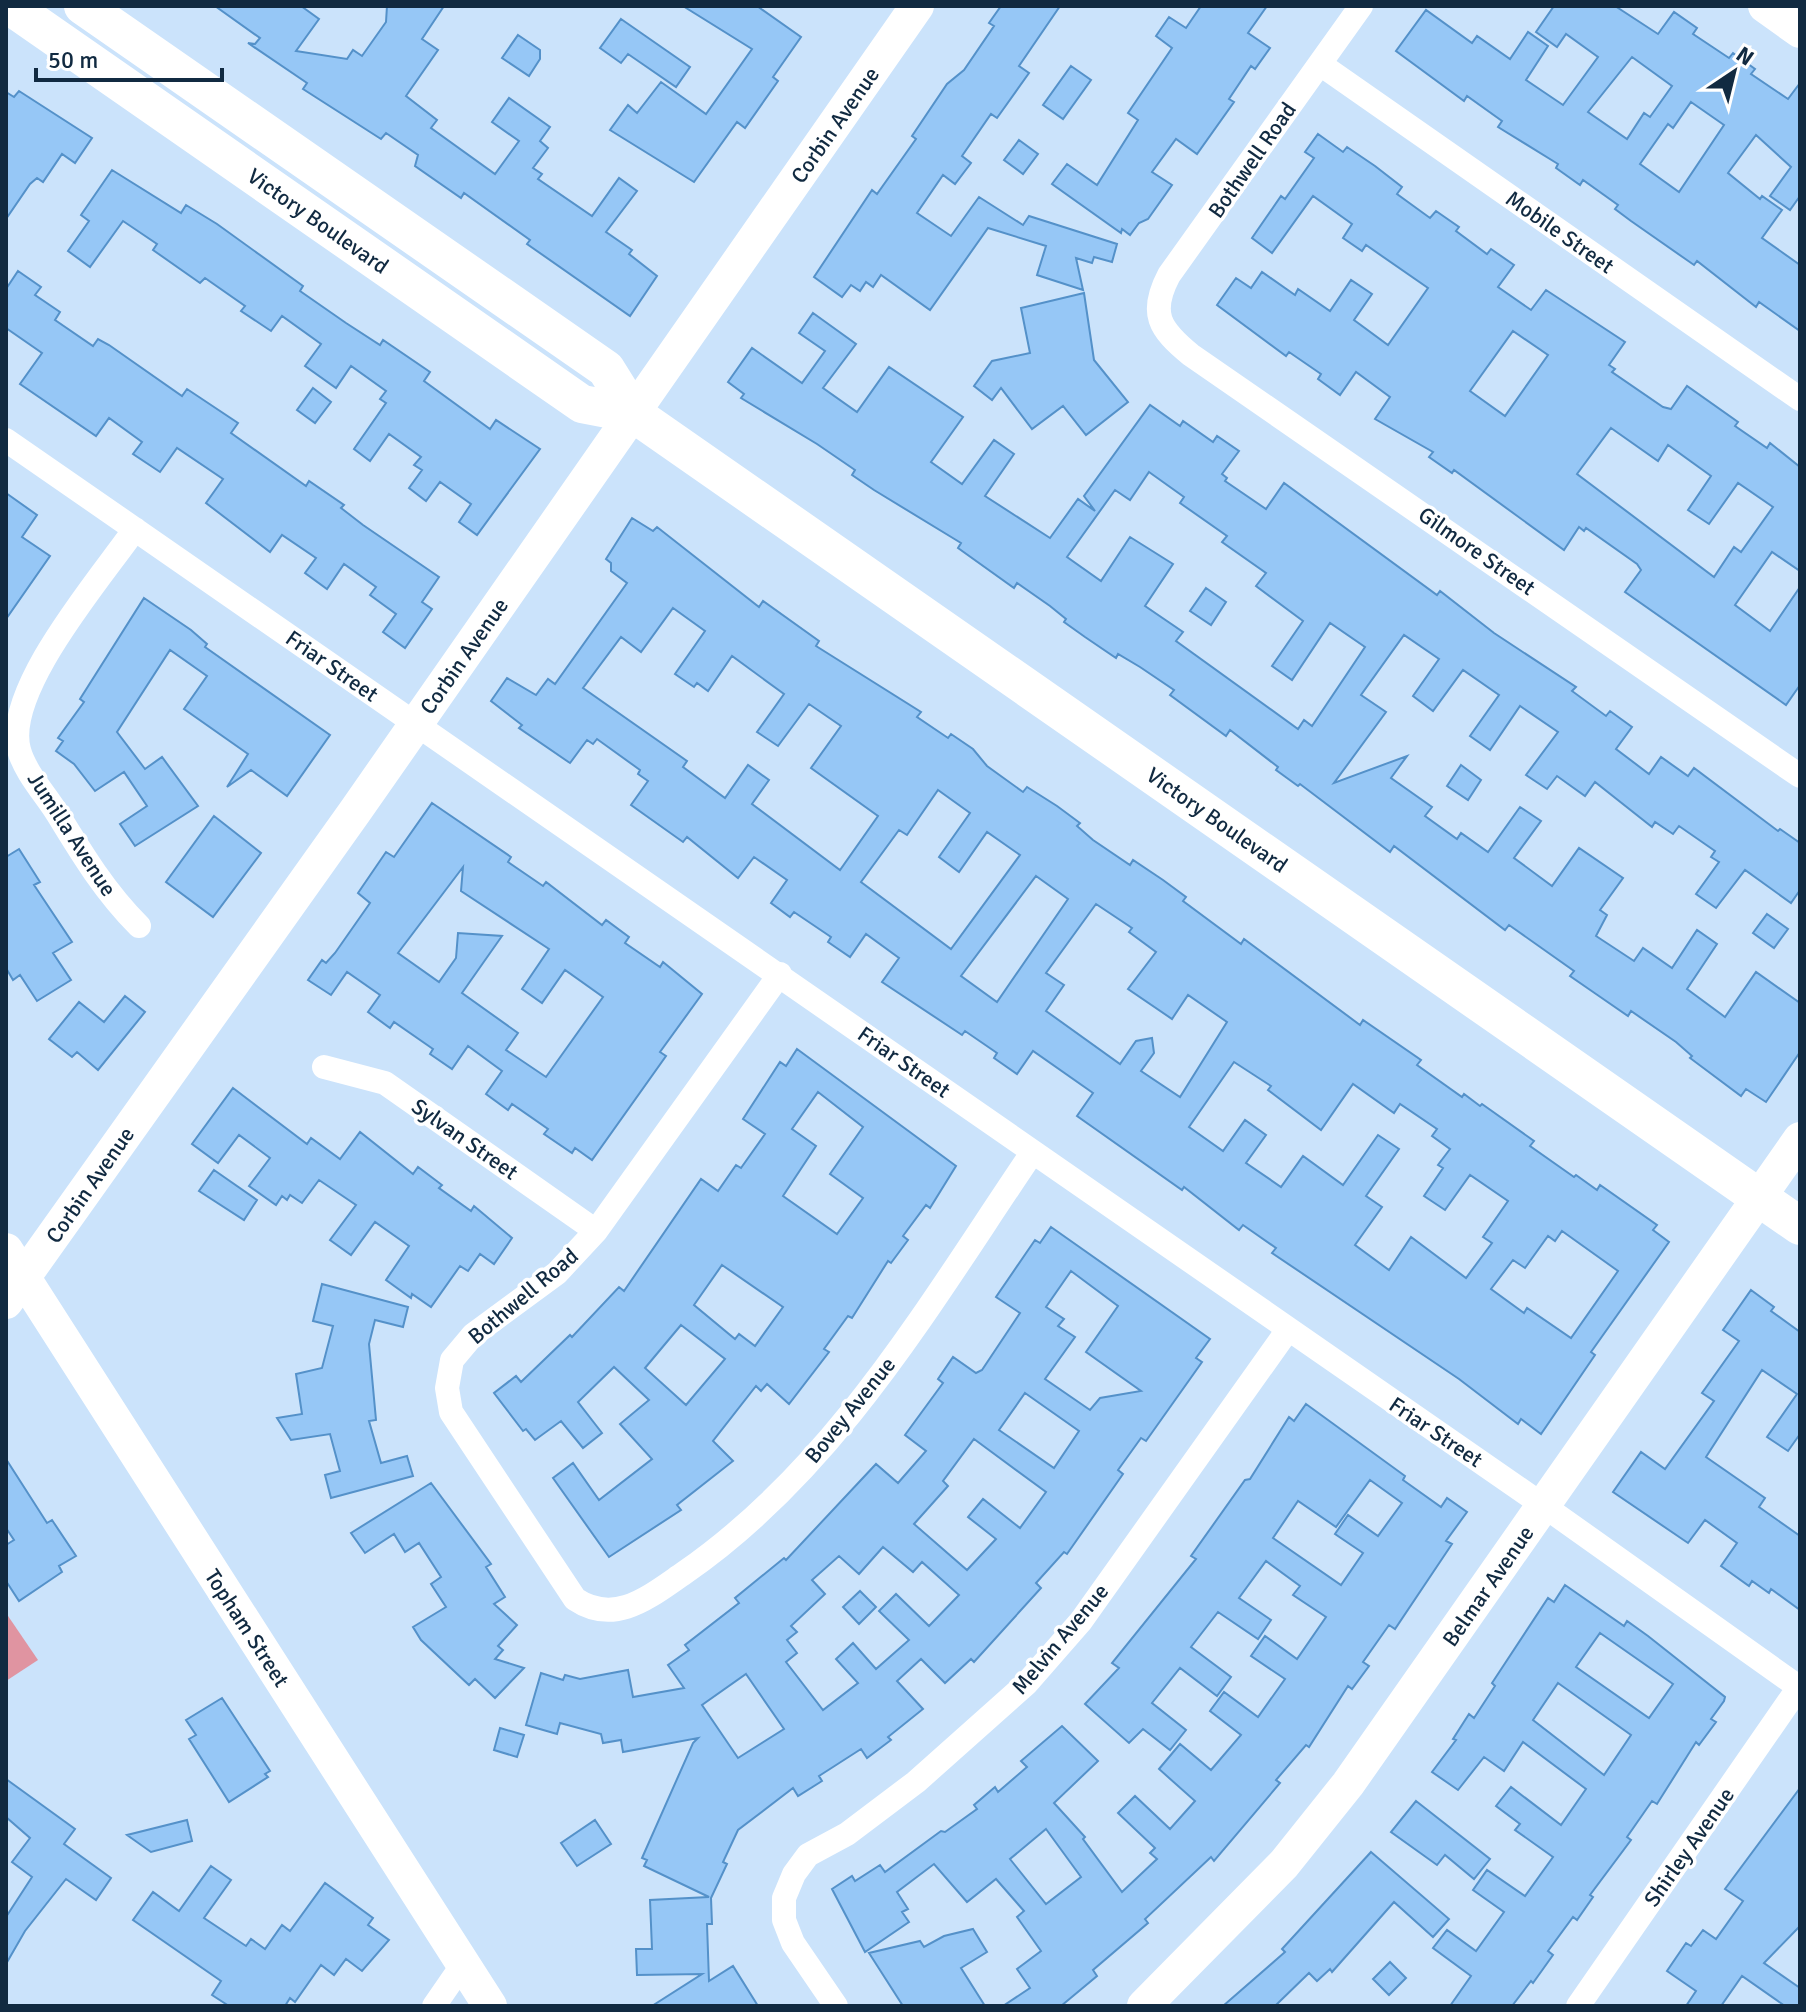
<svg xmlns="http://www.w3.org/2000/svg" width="1806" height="2012" font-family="Signika,sans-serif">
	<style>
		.park { fill: #e094a1 }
		.building { fill: #96c7f6; stroke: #5491c9; stroke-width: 2; fill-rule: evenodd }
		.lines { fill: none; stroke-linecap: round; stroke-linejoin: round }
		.street { stroke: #fff; stroke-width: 24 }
		.secondary { stroke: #fff; stroke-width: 34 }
		.primary { stroke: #fff; stroke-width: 38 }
		.labels { text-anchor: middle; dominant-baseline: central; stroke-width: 7; stroke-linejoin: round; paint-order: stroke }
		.street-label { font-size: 22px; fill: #112a41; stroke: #fff }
	</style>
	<rect width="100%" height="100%" fill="#cbe3fb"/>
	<path class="park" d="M6,1613L38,1660L6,1681Z"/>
	<path class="building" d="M215,6H301L319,19L296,51L347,59L353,50L362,56L386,22L387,6H444L422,39L438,50L406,96L437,120L431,128L495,174L519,141L492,122L509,98L550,127L540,141L548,148L533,168L542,174L538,179L592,216L619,178L637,191L606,232L632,250L629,254L657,276L630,316L527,244L530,240L464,193L461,198L415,166L418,155L386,133L381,139L303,89L307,83L248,43L255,44L260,38Z
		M683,6H757L801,37L773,77L778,81L745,128L737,122L694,182L610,130L628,105L637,113L661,82L706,114L752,49Z
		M1001,6H1060L1019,66L1029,73L997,118L991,114L962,156L971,163L955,184L943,175L917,213L951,236L979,197L1023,225L1029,216L1117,244L1112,262L1094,257L1092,263L1076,258L1083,290L1037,275L1046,246L988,228L930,310L881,275L873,287L866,282L860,291L851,285L842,297L814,277L872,190L877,194L916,139L912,136L947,84L964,70L994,26L989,23Z
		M1201,6H1267L1248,33L1270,48L1255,69L1251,66L1229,99L1234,102L1197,154L1176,139L1152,172L1172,185L1148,219L1139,223L1130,235L1122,229L1121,233L1052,184L1067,164L1097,185L1138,120L1128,113L1172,48L1156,36L1169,17L1186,28Z
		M1554,6H1615L1658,34L1674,12L1697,28L1693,34L1729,58L1733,53L1755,69L1751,74L1788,99L1800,83V196L1790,210L1770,196L1791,167L1756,135L1728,173L1760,199L1762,196L1782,210L1762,238L1800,265V331L1759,302L1756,307L1697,261L1694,265L1631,221L1615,209L1618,205L1583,180L1580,185L1556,168L1558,164L1498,127L1502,121L1467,96L1464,101L1396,51L1426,10L1472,43L1477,36L1510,59L1528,32L1548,46L1526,80L1563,105L1598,57L1566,34L1557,47L1536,32ZM1632,57L1672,86L1650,117L1644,113L1627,139L1588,112ZM1691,102L1724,125L1679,192L1640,164L1668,124L1673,128Z
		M621,19L690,67L676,87L628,54L621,63L600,48Z
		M518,35L540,50V59L529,76L502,58Z
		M1071,66L1091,80L1063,119L1043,105Z
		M19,91L92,138L75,163L62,154L43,182L37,178L30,184L6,219V92L14,97Z
		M1318,134L1343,152L1347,147L1375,166L1402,187L1397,194L1430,218L1436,211L1459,227L1456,231L1487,254L1491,249L1514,265L1498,287L1531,310L1546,290L1625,342L1609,365L1615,369L1612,372L1663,407L1671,409L1687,386L1738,422L1735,426L1767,448L1770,443L1800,467V571L1772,552L1735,605L1770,631L1800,587V685L1786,705L1625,592L1641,570L1637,564L1586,528L1584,531L1579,527L1564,550L1454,470L1452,473L1429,457L1433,452L1375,419L1390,397L1356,372L1340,395L1318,379L1321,374L1289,352L1286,356L1217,305L1236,278L1251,288L1262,272L1295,295L1298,289L1330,311L1351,280L1372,294L1354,320L1388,345L1428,288L1366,245L1362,251L1343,238L1352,224L1313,196L1272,253L1252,238L1281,196L1285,199L1314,158L1305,152ZM1513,331L1548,355L1505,416L1470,391ZM1611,428L1658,461L1668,445L1711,476L1688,510L1709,524L1738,483L1773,507L1741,552L1734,547L1714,577L1577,474Z
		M1019,140L1038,154L1023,174L1004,160Z
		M112,170L181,213L186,205L217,224L303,286L300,291L346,323L380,345L383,340L430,372L424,381L490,429L496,420L540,449L477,535L459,522L471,504L440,482L426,501L409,488L422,470L414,465L421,457L389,434L370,461L354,449L386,403L380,399L386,391L351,366L336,388L305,366L321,344L282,316L271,331L241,311L245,306L205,278L200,283L153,250L157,244L123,221L90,267L68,251L89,221L81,215Z
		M18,271L41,287L35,295L60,312L55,320L93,346L98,339L109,345L182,396L187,389L238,423L231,433L306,486L309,481L344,505L341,508L363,525L439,577L422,602L432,609L405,648L383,632L396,614L370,595L376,587L344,564L327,589L305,573L316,558L282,535L270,552L206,503L223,479L177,448L160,472L133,454L142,442L109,418L96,436L20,384L42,353L6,328V289Z
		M1084,293L1094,360L1128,402L1086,435L1063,406L1032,429L1001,388L992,400L974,386L992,361L1030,353L1021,308Z
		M813,313L856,344L823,388L857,412L889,367L963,417L931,462L962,484L994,440L1014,454L985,496L1050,538L1078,499L1095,511L1084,496L1150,405L1180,426L1183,421L1213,442L1217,436L1239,451L1222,474L1227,478L1225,481L1266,509L1284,483L1437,595L1440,591L1494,633L1576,687L1572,691L1606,716L1610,711L1632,727L1616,749L1649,774L1661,757L1688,776L1694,768L1778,831L1780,829L1800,843V890L1791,903L1745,870L1716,908L1696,894L1719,862L1711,857L1715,851L1679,826L1673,834L1655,822L1652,827L1595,782L1585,796L1557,776L1547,789L1526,775L1558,732L1520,706L1490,750L1470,736L1499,695L1463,670L1433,711L1413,696L1439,659L1404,635L1361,695L1386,712L1334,783L1407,756L1391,778L1432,807L1425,816L1457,839L1461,833L1488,852L1520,807L1541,821L1514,858L1552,886L1579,848L1623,878L1600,910L1607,915L1596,936L1634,961L1643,948L1672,968L1697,930L1717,944L1687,989L1725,1017L1756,972L1800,1003V1052L1766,1102L1746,1089L1741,1096L1690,1058L1692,1056L1676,1042L1631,1011L1628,1016L1596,994L1570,976L1574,971L1509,925L1505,930L1394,846L1390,852L1300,784L1298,786L1276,770L1278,767L1230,730L1226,736L1170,695L1174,690L1140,667L1118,654L1116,658L1085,637L1064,622L1066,619L1050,606L1017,583L1014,588L958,548L961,543L874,490L852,475L855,470L817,444L741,398L744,394L728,382L752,348L802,383L825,351L799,333ZM1149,472L1184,497L1180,503L1227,536L1222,542L1266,573L1256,586L1303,621L1272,666L1292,680L1330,623L1365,647L1312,726L1304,720L1298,729L1176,641L1183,632L1145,606L1173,564L1130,537L1101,581L1067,557L1115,490L1130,500Z
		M313,388L331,402L315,423L297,410Z
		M6,493L37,515L22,537L50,556L6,619Z
		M632,518L653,531L657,527L759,607L763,601L819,641L816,646L921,712L917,717L948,738L951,734L973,749L987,766L1023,792L1027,787L1057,806L1080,823L1077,826L1093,840L1130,865L1133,860L1163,880L1186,897L1183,901L1241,944L1244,939L1360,1025L1363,1020L1421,1060L1417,1065L1462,1097L1464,1094L1480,1106L1482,1104L1534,1141L1530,1146L1574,1177L1576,1175L1597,1190L1600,1185L1657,1225L1653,1230L1669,1242L1591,1352L1595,1355L1541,1434L1521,1419L1518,1424L1459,1379L1272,1253L1276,1248L1243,1225L1239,1230L1184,1187L1182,1190L1077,1116L1093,1093L1033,1051L1017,1074L994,1058L997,1053L965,1031L962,1035L882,982L899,958L866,934L850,957L828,942L831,937L794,912L790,917L771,903L787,880L754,857L738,878L687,837L683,842L631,805L648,781L638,774L640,770L597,739L593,744L587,740L570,763L519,728L522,725L491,701L507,678L536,695L548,679L555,684L627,583L611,571V563L606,559ZM673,608L705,631L675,674L694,687L697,683L708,691L732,656L784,694L757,732L778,746L809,704L841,726L811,768L878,816L840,870L752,804L769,780L748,765L725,798L683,767L687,761L583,688L621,637L641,652ZM938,790L970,813L939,857L959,872L987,832L1020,855L951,949L861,882L899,830L907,835ZM1036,876L1068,899L997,1002L961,976ZM1096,904L1132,928L1129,932L1156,952L1128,989L1172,1019L1188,995L1227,1022L1180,1097L1141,1071L1154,1053L1152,1038L1136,1041L1120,1064L1046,1011L1064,985L1046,973ZM1234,1062L1271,1086L1268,1090L1321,1130L1353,1084L1394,1113L1400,1104L1437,1129L1432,1136L1450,1149L1438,1165L1443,1168L1424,1196L1445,1210L1470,1175L1508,1201L1483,1237L1492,1243L1466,1278L1411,1237L1389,1270L1355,1245L1382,1207L1366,1196L1399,1149L1378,1135L1343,1185L1303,1156L1281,1187L1246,1163L1266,1135L1245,1120L1223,1151L1189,1127ZM1562,1231L1618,1271L1571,1338L1527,1308L1524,1313L1491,1289L1513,1260L1525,1268L1548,1236L1555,1241Z
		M1206,588L1226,602L1211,625L1190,611Z
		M144,598L191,630L207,644L205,647L330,735L287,796L251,770L227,787L248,754L184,709L207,676L170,650L117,732L145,769L162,757L198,806L135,846L120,824L147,806L124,772L95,791L74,764L56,751L63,741L58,738L84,702L80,699Z
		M1461,765L1481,780L1468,800L1447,786Z
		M432,803L511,857L508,862L543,886L546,882L602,925L606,920L629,937L625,943L660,967L663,962L702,994L660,1052L666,1056L592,1160L575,1148L572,1153L544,1134L548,1129L512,1104L508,1110L486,1094L502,1071L468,1046L452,1069L430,1054L433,1049L394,1022L390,1028L368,1012L380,995L347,972L331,995L308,980L322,960L326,963L335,953L370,903L358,893L386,852L394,857ZM463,867L461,891L549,949L522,989L542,1003L565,970L603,997L546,1077L506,1050L518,1033L462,993L502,936L458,933L456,958L439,982L398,953Z
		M214,816L261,853L213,917L166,882Z
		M19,849L40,882L34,885L72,942L53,953L71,980L37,1001L20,975L13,980L6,968V857Z
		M1767,914L1788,929L1774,948L1753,933Z
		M125,996L145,1012L98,1070L77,1052L72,1057L49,1039L79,1002L104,1022Z
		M797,1049L956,1166L930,1208L926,1205L903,1236L908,1240L891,1263L888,1261L852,1318L848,1316L824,1349L829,1352L789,1404L767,1384L761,1391L756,1386L713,1441L733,1461L677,1505L681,1510L609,1557L553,1478L573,1463L599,1500L652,1459L620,1424L649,1400L614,1367L578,1402L602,1433L583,1448L561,1421L535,1440L526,1429L523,1431L494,1393L516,1376L521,1382L570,1335L572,1337L619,1287L624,1291L701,1179L718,1191L736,1165L741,1168L765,1134L743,1119L780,1062L786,1066ZM818,1092L863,1127L830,1174L863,1198L837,1234L783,1196L816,1146L792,1129ZM722,1265L783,1307L755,1346L739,1334L735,1339L694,1305ZM681,1325L725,1359L686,1405L645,1368Z
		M233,1088L307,1144L311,1138L340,1159L360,1132L413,1174L418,1167L442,1185L439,1188L471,1211L474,1206L512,1238L494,1264L480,1254L468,1271L460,1266L431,1307L412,1294L411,1298L386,1280L409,1246L375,1222L351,1255L330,1240L356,1205L319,1180L302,1203L290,1195L287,1200L282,1196L276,1205L249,1186L270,1158L239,1135L218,1163L192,1144Z
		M214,1170L257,1200L244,1220L199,1191Z
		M1051,1227L1210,1339L1196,1358L1202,1362L1146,1441L1141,1438L1118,1470L1123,1474L1067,1554L1064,1552L1036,1583L1041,1588L974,1662L971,1659L945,1683L921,1659L897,1681L923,1709L888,1737L891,1740L867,1758L861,1749L819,1776L822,1781L798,1796L793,1788L738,1830L723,1862L727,1864L711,1898L712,1924H707L709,1981L733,1966L758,2006H652L702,1974L637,1975L636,1949H652L650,1900L709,1897L644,1866L647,1860L642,1858L693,1743L698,1738L623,1752L621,1740L603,1743L601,1734L560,1723L557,1734L526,1725L541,1673L563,1680L565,1675L580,1679L628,1670L633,1697L684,1688L668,1665L689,1650L685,1645L739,1603L735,1598L784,1558L786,1560L876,1464L898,1483L926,1451L905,1435L943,1383L938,1379L953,1357L976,1373L982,1370L1020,1313L996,1297L1035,1240L1040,1243ZM1071,1271L1118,1306L1086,1352L1141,1391L1100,1398L1090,1410L1045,1379L1075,1337L1058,1326L1064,1319L1046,1307ZM1025,1393L1079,1431L1054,1468L999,1430ZM974,1439L1046,1492L1020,1528L983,1499L968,1517L996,1539L967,1570L914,1524L948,1486L943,1481ZM883,1547L913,1572L922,1562L959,1595L929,1626L896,1594L879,1611L909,1640L876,1669L853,1643L836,1659L858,1683L823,1710L786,1662L797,1653L787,1640L797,1632L791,1626L825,1594L812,1580L839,1556L859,1574ZM746,1674L784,1729L738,1758L702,1705Z
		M322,1284L408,1307L403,1327L375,1320L369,1344L376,1420L369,1421L381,1463L407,1456L413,1476L331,1498L325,1475L340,1471L330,1434L291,1440L277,1418L302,1414L296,1374L322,1368L333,1326L313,1321Z
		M1751,1290L1774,1307L1771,1311L1800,1332V1434L1788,1451L1767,1437L1797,1394L1762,1370L1706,1457L1765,1498L1759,1507L1800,1536V1610L1771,1589L1769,1593L1752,1581L1749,1586L1721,1566L1737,1543L1705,1520L1688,1543L1613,1492L1641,1452L1665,1469L1714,1401L1702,1393L1739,1341L1723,1330Z
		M1306,1404L1405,1476L1403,1480L1441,1507L1447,1498L1467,1512L1446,1541L1452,1544L1395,1629L1389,1625L1363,1662L1369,1666L1352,1689L1348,1686L1309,1747L1306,1745L1276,1780L1280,1783L1214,1861L1211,1857L1145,1919L1148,1923L1093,1970L1097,1976L1061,2006H1003L1030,1988L1017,1969L1041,1951L1017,1917L1024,1911L996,1879L967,1902L934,1864L897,1892L908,1909L902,1912L909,1922L865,1952L832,1889L852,1876L855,1881L880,1865L885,1872L941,1831L945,1832L977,1809L974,1805L995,1787L998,1792L1027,1767L1021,1761L1062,1726L1098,1761L1054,1803L1085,1837L1083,1839L1122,1892L1157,1859L1150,1853L1155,1848L1118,1813L1135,1796L1170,1829L1195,1801L1159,1769L1180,1744L1211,1770L1241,1735L1210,1711L1224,1692L1258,1717L1285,1679L1251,1656L1265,1636L1297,1659L1326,1617L1293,1595L1300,1586L1266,1561L1239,1598L1271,1620L1258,1639L1218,1612L1191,1647L1231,1677L1217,1696L1180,1668L1152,1703L1186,1730L1170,1750L1143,1729L1129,1743L1085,1704L1119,1668L1112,1663L1196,1559L1191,1556L1245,1480L1250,1479L1289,1417L1294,1421ZM1370,1480L1402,1503L1378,1536L1348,1515L1335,1534L1363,1553L1341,1585L1273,1538L1298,1501L1336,1527ZM1046,1829L1081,1877L1046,1904L1010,1859Z
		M6,1459L47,1523L52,1520L76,1556L59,1566L62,1572L19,1601L6,1581V1545L14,1540L6,1528Z
		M431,1483L491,1564L486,1567L505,1597L494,1604L517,1625L498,1646L503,1650L495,1659L524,1668L495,1698L475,1679L469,1685L421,1640L413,1627L446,1607L431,1584L441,1577L419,1543L405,1552L394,1534L365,1553L351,1533Z
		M1565,1585L1624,1626L1627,1621L1648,1636L1725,1697L1724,1701L1711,1719L1716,1722L1699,1745L1696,1742L1657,1804L1652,1801L1627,1837L1631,1840L1590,1895L1593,1897L1577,1920L1573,1917L1548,1951L1553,1955L1533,1983L1531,1981L1512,2006H1450L1471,1976L1433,1948L1447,1930L1476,1951L1504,1912L1473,1890L1487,1870L1525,1896L1553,1857L1515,1830L1520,1824L1496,1806L1511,1787L1561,1825L1586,1789L1523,1742L1504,1771L1484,1757L1458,1790L1432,1772L1456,1740L1453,1739L1469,1714L1474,1718L1495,1686L1492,1683L1548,1598L1554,1602ZM1600,1633L1673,1684L1649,1718L1576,1667ZM1558,1683L1631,1735L1604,1775L1533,1720Z
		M860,1591L876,1607L859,1624L843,1607Z
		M222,1698L270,1771L265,1774L268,1777L229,1802L189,1739L196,1735L186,1720Z
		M500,1728L524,1735L517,1757L494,1750Z
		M6,1779L75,1829L64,1844L111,1878L96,1900L66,1879L25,1931L6,1964V1917L32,1877L12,1862L30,1838L6,1817Z
		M1800,1788V1926L1764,1963L1800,1988V2006H1785L1742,1976L1721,2006H1686L1696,1991L1667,1971L1686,1943L1691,1946L1703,1930L1716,1939L1743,1901L1725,1889Z
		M1416,1801L1490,1859L1474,1879L1445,1855L1437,1865L1391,1832Z
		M187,1820L192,1841L151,1852L127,1835Z
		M595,1820L611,1844L577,1866L561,1843Z
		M1371,1852L1449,1919L1433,1937L1394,1902L1332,1972L1330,1969L1317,1981L1309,1973L1275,2006H1223L1285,1952L1282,1949Z
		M211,1866L231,1880L204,1918L246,1946L251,1939L265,1949L282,1925L290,1931L325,1883L373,1918L368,1925L389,1940L362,1971L346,1959L334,1975L321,1965L295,2002L290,1998L285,2006H229L212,1995L221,1981L133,1920L153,1892L179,1911Z
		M973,1929L987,1952L961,1968L985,2006H903L869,1953L920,1941L924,1947L944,1936Z
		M1390,1962L1406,1978L1389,1995L1373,1979Z"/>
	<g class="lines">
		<path class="street" d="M1361,6L1169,275C1149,313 1159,329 1191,355L1800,776
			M1320,64L1800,399
			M6,440L1544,1506L1800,1688
			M135,529C100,579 3,691 19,750C25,772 45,794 57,813C82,854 105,892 139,926
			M780,974L596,1231L557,1273L473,1335L452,1360L447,1388L451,1412L575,1599C615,1626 649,1597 684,1573C836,1468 930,1303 1032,1153
			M324,1067L385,1083L596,1231
			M434,2006L463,1964
			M836,2006L793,1943L784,1920V1898L794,1874L808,1855L847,1834L916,1782L1026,1684L1081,1621L1287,1331
			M1578,2006L1799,1687"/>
		<path class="secondary" d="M1765,6L1800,31
			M6,1250L490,2006
			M6,1302L356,810L917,6
			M1144,2006L1284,1864L1348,1784L1800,1139"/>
		<path class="primary" d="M10,6L582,404L634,414L1800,1226
			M83,6L606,369L634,414"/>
	</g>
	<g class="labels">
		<g class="street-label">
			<text transform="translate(835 125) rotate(-55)">Corbin Avenue</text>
			<text transform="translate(1252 160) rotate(-55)">Bothwell Road</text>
			<text transform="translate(318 221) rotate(35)">Victory Boulevard</text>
			<text transform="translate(1560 232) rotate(35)">Mobile Street</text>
			<text transform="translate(1477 551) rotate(35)">Gilmore Street</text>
			<text transform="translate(464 656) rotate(-55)">Corbin Avenue</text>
			<text transform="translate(332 666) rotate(35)">Friar Street</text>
			<text transform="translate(1217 820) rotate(35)">Victory Boulevard</text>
			<text transform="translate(72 834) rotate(57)">Jumilla Avenue</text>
			<text transform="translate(904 1062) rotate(35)">Friar Street</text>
			<text transform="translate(465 1139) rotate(35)">Sylvan Street</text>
			<text transform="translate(90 1185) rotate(-55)">Corbin Avenue</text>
			<text transform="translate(523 1296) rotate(-40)">Bothwell Road</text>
			<text transform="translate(850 1410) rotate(-51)">Bovey Avenue</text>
			<text transform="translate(1436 1432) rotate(34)">Friar Street</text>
			<text transform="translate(1488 1586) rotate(-55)">Belmar Avenue</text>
			<text transform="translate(247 1628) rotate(57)">Topham Street</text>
			<text transform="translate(1060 1639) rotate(-50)">Melvin Avenue</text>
			<text transform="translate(1689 1847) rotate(-55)">Shirley Avenue</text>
		</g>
	</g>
	<rect width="1806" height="2012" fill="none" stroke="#112a41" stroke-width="16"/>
	<g transform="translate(1734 72) rotate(35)" stroke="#ffffff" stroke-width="6" paint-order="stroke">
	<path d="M0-6L14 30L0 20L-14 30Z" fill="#112a41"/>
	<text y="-12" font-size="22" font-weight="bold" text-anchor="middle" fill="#112a41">N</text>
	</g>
	<path d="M36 68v12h186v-12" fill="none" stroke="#112a41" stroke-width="4"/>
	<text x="48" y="68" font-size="24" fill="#112a41" stroke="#ffffff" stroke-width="6" paint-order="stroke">50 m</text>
</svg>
